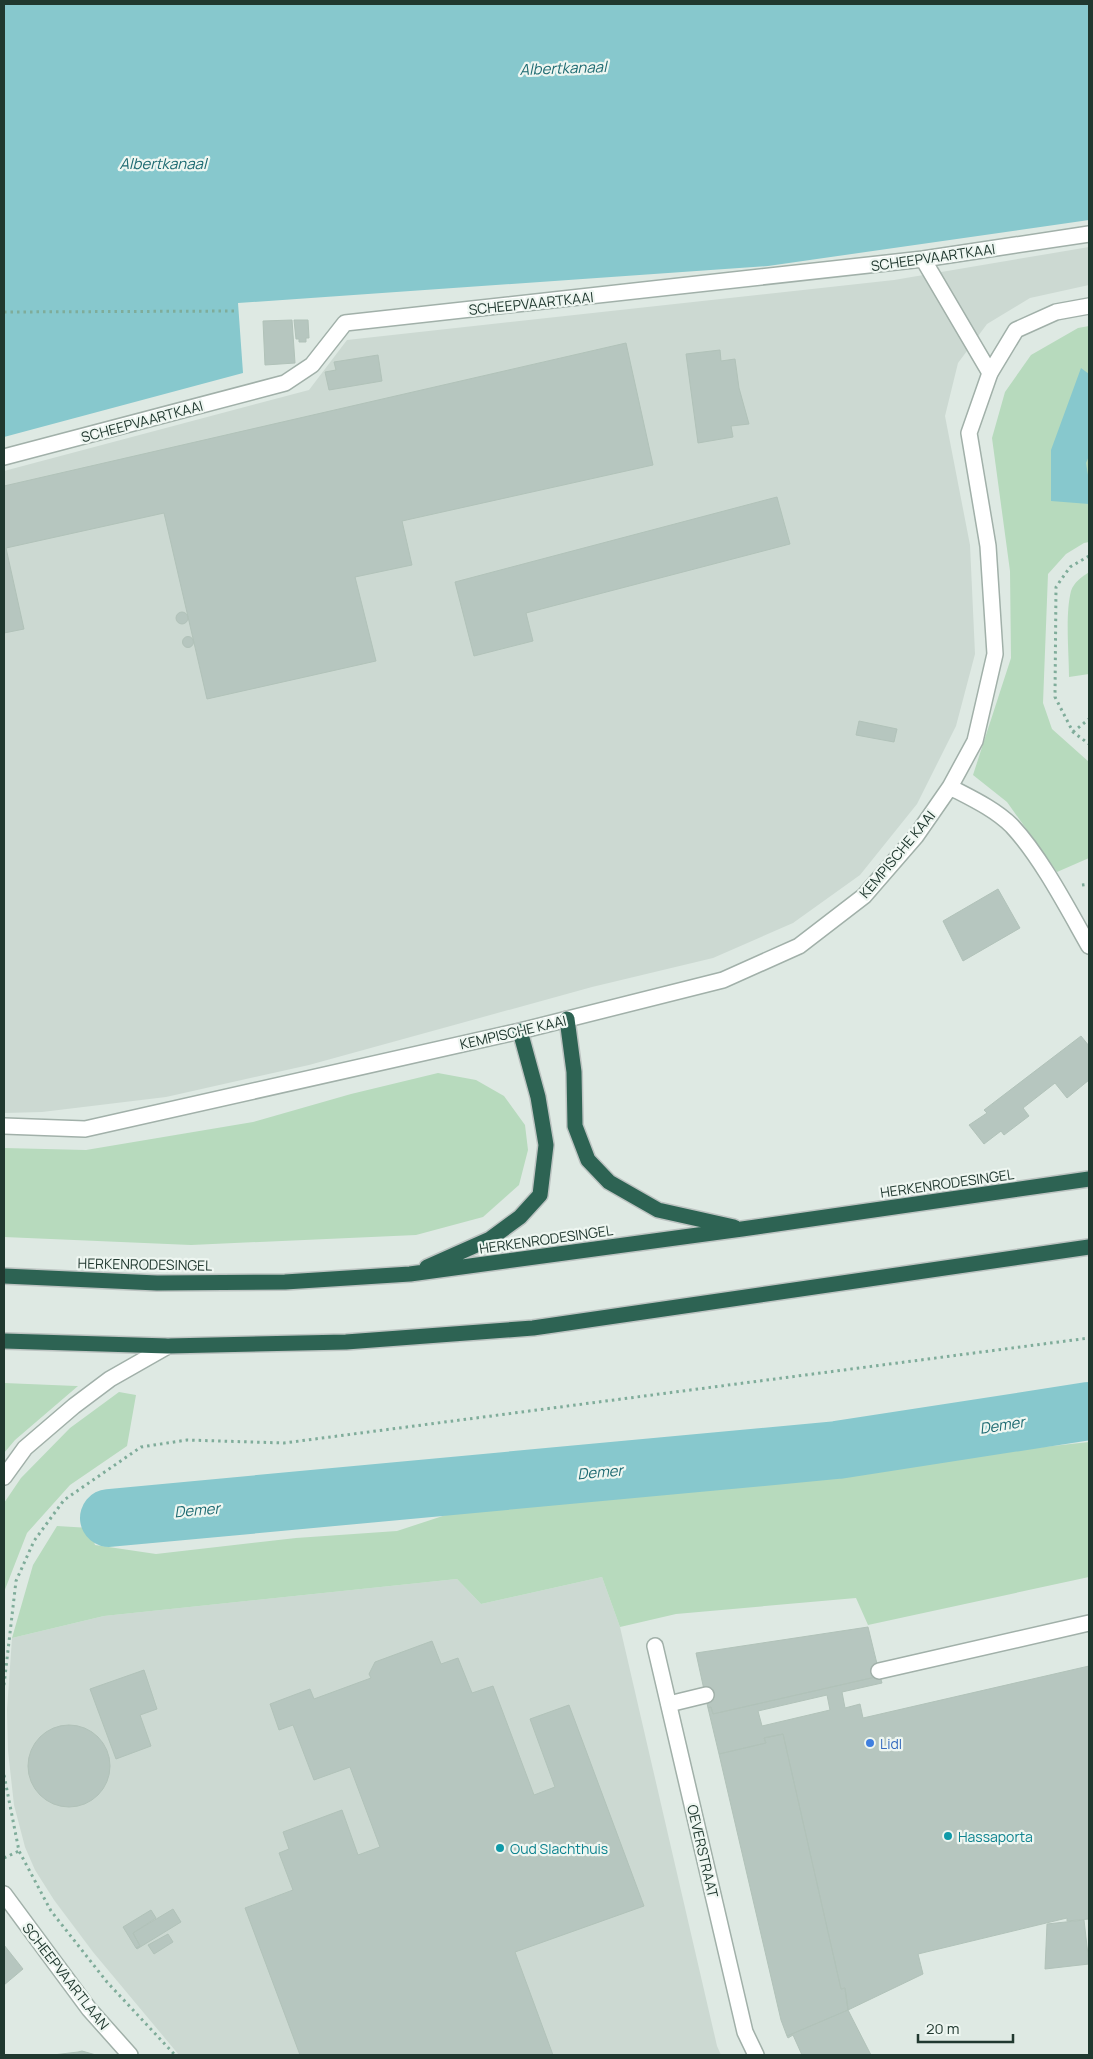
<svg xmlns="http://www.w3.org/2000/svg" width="1093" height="2059" font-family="Manrope,sans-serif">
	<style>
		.built { fill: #ccd9d2 }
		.green { fill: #b7dabd }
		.water { fill: #87c8cd }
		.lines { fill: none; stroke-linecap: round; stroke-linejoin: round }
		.river { stroke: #87c8cd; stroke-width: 58 }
		.building { fill: #b6c6bf; stroke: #b1c2b9; fill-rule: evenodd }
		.lane-casing { stroke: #a1b0a9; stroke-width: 18 }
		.street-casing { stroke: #a1b0a9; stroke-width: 18 }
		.highway-casing { stroke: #bcc3c1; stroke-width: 18 }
		.path { stroke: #7fac9a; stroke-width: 3; stroke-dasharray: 2.5 4; stroke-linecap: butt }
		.lane { stroke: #fff; stroke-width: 15 }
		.street { stroke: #fff; stroke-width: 15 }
		.highway { stroke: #2d6353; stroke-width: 15 }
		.shop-dot { fill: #3f7fe0; stroke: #eef6f1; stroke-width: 2 }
		.culture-dot { fill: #0f9aa8; stroke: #eef6f1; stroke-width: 2 }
		.labels { text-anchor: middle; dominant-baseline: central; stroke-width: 4.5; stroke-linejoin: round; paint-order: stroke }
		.street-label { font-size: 14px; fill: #20382f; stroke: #eef6f1 }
		.shop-label { font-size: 14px; fill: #366cbe; stroke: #eef6f1; text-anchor: start }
		.culture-label { font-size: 14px; fill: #0d838f; stroke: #eef6f1; text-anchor: start }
		.water-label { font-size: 15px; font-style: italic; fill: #1d6a71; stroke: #eef6f1 }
	</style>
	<rect width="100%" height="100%" fill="#dee9e3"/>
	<path class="built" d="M1089,247V285L1030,298L987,324L958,363L945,416L970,545L975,654L956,726L917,804L860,875L793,923L713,958L592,987L309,1065L166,1097L42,1112L4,1113V471L309,390L347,340L894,280Z
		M602,1577L620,1627L717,2046L721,2055H179L93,1952L54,1900L35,1870L25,1847L14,1805L8,1751L7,1710L12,1638L104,1616L457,1579L481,1604Z"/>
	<path class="green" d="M1089,326V542L1084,543L1066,554L1048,574L1043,703L1052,729L1089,762V858L1057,872L1007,802L973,775L1011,658L1010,571L992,438L1005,392L1031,355L1078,328Z
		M1089,572V674L1069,677C1069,653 1065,615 1071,591C1074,582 1082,577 1089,572Z
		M438,1073L476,1080L504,1096L525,1125L528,1150L519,1185L483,1217L416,1235L191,1245L4,1237V1148L86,1150L253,1122L351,1094Z
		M4,1383L76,1386H78L15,1440L4,1453Z
		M119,1392L136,1395L127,1446L70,1485L27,1533L4,1592V1503L21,1478L70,1428Z
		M1089,1442V1577L868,1625L856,1598L676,1614L620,1627L602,1577L481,1604L457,1579L104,1616L12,1638L33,1565L57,1526L90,1528L95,1545L156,1554L296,1538L397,1531L455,1512Z"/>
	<path class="water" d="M4,4H1089V220L768,266L238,303L243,373L4,437Z
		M1081,368L1089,374V456L1086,463L1089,481V504L1051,501V450Z"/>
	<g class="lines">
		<path class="river" d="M109,1518L837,1450L1089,1411"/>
	</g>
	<path class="building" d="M292,320L295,363L265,365L263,321Z
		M294,320H308L309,338H306V342H299V339H296Z
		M626,343L653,465L402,521L412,565L355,577L376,661L207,699L164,513L6,548L24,629L4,633V486Z
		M720,350L721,361L735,359L739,388L749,424L731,426L733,437L698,443L686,354Z
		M378,355L382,381L329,390L325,372L336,370L334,362Z
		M777,497L790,544L526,613L533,641L474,656L455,582Z
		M176 618a6 6 0 1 1 12 0a6 6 0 1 1-12 0Z
		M182.5 642a5.5 5.5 0 1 1 11 0a5.5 5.5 0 1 1-11 0Z
		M859,721L897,729L894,742L856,735Z
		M998,889L1020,928L963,961L943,921Z
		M1081,1036L1089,1046V1080L1067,1098L1055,1083L1023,1108L1029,1116L1004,1135L1001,1131L984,1144L969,1125L987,1113L984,1110Z
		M868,1627L880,1676L713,1714L711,1707L708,1708L696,1653Z
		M432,1641L441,1664L458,1658L472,1693L493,1686L534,1795L555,1787L530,1719L569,1705L644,1906L515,1952L553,2055H300L245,1908L293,1890L279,1853L289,1849L283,1832L342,1810L358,1855L380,1847L350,1767L314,1780L293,1725L279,1730L270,1704L310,1689L314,1699L371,1678L369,1674L375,1662Z
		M1089,1666V1919L1067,1921V1918L918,1954L923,1974L848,2010L845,1988L841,1989L783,1734L764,1738L766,1743L719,1754L708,1708L711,1707L713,1714L880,1676L882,1683L842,1692L845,1708L860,1704L863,1718ZM827,1695L830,1710L762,1726L758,1711Z
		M144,1670L157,1709L140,1715L151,1746L116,1759L90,1689Z
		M28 1766a41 41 0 1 1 82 0a41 41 0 1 1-82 0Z
		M783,1734L841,1989L845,1988L848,2010L787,2036L781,2020L719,1754L766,1743L764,1738Z
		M173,1909L181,1922L137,1949L136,1948L140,1946L133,1933Z
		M151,1910L156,1918L133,1933L140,1946L136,1948L123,1927Z
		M1084,1920L1089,1964L1045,1969L1047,1924Z
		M168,1934L173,1942L154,1954L148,1945Z
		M4,1945L23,1969L4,1985Z
		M848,2010L871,2055H802L793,2035L788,2038L787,2036Z
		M82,2051L96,2055H53L78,2052Z"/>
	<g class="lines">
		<defs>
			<path id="lane" d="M923,259L990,373
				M4,457L285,383L312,365L345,323L923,259L1089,234
				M879,1671L1089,1623
				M669,1704L706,1695"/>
			<path id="street" d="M950,787C971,798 995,809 1012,826C1041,857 1068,909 1089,946
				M4,1126L85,1129L520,1031L723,980L799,946L864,896L916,836L950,787L975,741L995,654L988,546L969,433L990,373L1016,330L1056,312L1089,306
				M4,1477L25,1448L74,1406L110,1379L168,1346
				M655,1646L745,2032L756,2055
				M4,1894L89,2009L130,2055"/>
			<path id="highway" d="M567,1019L574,1072L575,1126L588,1160L609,1182L658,1210L734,1227
				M427,1267L490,1239L520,1217L540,1195L546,1145L538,1097L520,1031
				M4,1276L157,1283L285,1282L410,1274L742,1229L1089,1179
				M4,1341L168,1346L346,1342L533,1328L1089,1247"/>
		</defs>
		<use href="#lane" class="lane-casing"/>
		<use href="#street" class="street-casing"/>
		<use href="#highway" class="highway-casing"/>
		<path class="path" d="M4,312L238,311
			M1089,556L1070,567L1056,587L1055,697L1073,732L1089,744
			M1073,732L1089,719
			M1082,885L1089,884
			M4,1685L16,1581L34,1541L64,1500L141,1447L187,1440L284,1443L1089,1338
			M4,1775L19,1851L51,1911L107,1982L175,2055
			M4,1858L19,1851"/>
		<use href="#lane" class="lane"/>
		<use href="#street" class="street"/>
		<use href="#highway" class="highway"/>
	</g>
	<circle class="shop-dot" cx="870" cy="1743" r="5"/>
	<g class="culture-dot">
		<circle cx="948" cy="1836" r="5"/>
		<circle cx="500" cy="1848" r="5"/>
	</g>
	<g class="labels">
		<g class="street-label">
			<text transform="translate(933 257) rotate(-8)">SCHEEPVAARTKAAI</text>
			<text transform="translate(531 303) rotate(-6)">SCHEEPVAARTKAAI</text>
			<text transform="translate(142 421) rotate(-15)">SCHEEPVAARTKAAI</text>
			<text transform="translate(897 854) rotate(-50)">KEMPISCHE KAAI</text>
			<text transform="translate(513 1032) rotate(-13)">KEMPISCHE KAAI</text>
			<text transform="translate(947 1183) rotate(-8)">HERKENRODESINGEL</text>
			<text transform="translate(546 1239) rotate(-8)">HERKENRODESINGEL</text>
			<text transform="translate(145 1264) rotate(1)">HERKENRODESINGEL</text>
			<text transform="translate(703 1851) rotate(77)">OEVERSTRAAT</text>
			<text transform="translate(66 1976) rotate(52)">SCHEEPVAARTLAAN</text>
		</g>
		<g class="shop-label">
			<text x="880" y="1743">Lidl</text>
		</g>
		<g class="culture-label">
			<text x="958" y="1836">Hassaporta</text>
			<text x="510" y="1848">Oud Slachthuis</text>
		</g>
		<g class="water-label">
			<text transform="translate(563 68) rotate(-2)">Albertkanaal</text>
			<text x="163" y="163">Albertkanaal</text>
			<text transform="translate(1002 1425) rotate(-9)">Demer</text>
			<text transform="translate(600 1472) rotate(-5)">Demer</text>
			<text transform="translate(197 1510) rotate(-5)">Demer</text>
		</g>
	</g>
	<rect width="1093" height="2059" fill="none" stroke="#20382f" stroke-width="10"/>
	<path d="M918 2034v8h95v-8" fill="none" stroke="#20382f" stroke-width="2.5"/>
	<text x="926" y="2034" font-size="15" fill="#20382f" stroke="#eef6f1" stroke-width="4" paint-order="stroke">20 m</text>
</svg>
